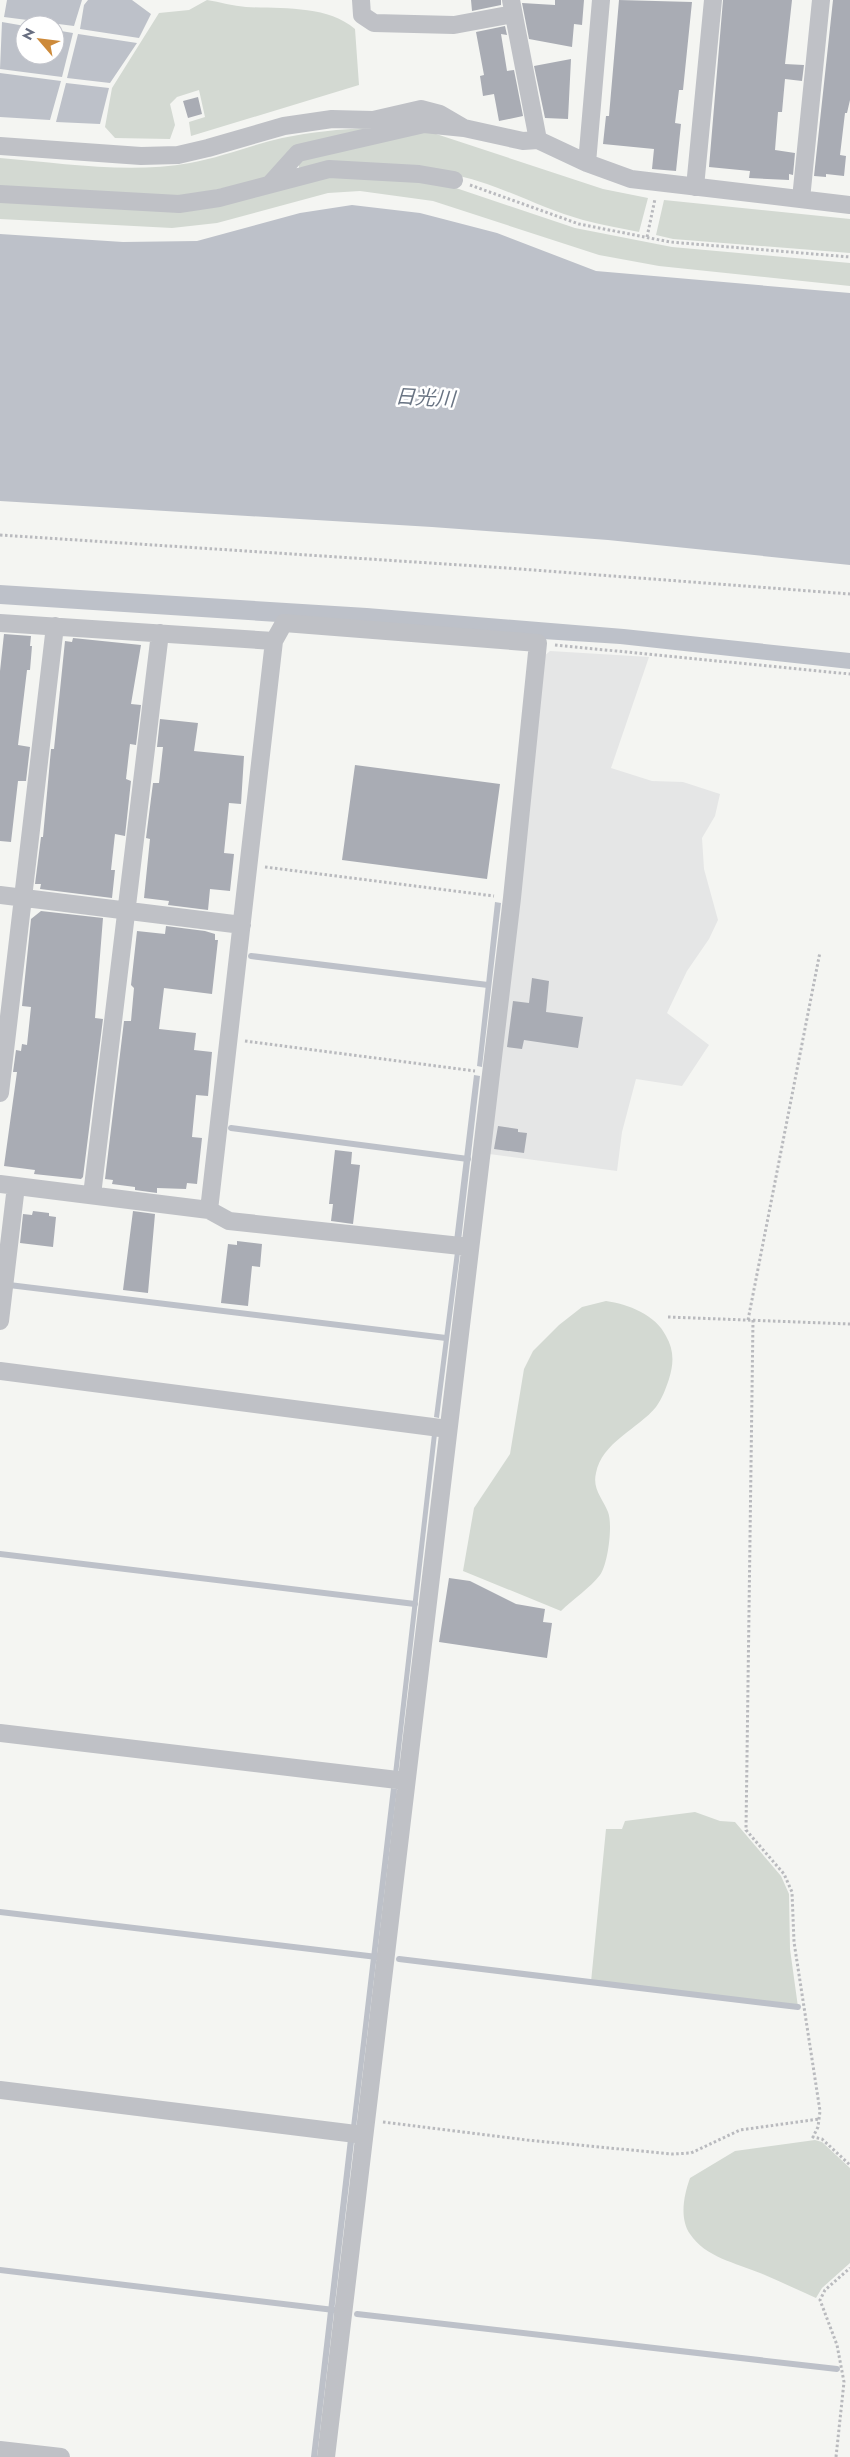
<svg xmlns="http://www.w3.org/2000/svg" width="850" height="2457" font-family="Jost,'Noto Sans JP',sans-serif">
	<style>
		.built { fill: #e5e6e6 }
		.green { fill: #d3d9d2 }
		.water { fill: #bdc1c9 }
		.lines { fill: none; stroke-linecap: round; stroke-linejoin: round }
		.stream { stroke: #bdc1c9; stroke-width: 6 }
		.building { fill: #a9acb4 }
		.path { stroke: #b9babe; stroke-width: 3; stroke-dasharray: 2.5 2.5; stroke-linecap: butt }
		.minor { stroke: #bfc1c6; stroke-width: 18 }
		.labels { text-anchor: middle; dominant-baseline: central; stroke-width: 5; stroke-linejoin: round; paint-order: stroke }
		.water-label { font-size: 20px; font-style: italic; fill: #697483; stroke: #fff }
	</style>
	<rect width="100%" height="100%" fill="#f4f5f2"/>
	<path class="built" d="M550,651L649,657L611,768L652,781L683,782L720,794L715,816L702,838L704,869L718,920L709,939L687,971L667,1013L709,1045L682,1086L636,1079L622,1132L617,1171L489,1154L543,657Z"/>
	<path class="green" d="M207,0C220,2 233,6 246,7C281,9 327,5 355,29L359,85L191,136L189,122L205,117L199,90L177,97L170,104L175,125L170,139L115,138L105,127L112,88L159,13L189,10Z
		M369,128L294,148L265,179L182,197L0,188V158C62,163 128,174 190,163C222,157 251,145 282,138C311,132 340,129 369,128Z
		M427,131L603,189L648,198L639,232C621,228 602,225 583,220C550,211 519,195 487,184C431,165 356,157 299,168V160Z
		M328,175H365L453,187L575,228L672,247L850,263V286L659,266L599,255L433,201L360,191L328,193L217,223L172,228L0,219V200L176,210Z
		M664,200L850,219V253L673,239L656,235Z
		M606,1301C628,1304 656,1315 666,1336C674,1350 674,1363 669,1379C666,1388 662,1399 656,1407C638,1429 602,1442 596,1473C592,1489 603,1499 608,1512C613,1525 608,1564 600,1575C591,1587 572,1600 561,1611L463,1571L474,1508L510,1454L524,1369L533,1351L559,1325L582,1307Z
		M695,1812L720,1821L735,1822L781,1876L789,1894L790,1949L798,2007L591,1982L606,1829H622L625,1821Z
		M815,2140L822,2142L850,2168V2263L822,2288L816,2298C798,2290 779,2281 760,2273C736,2263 705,2257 690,2234C679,2218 684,2195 690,2178L735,2151Z"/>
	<path class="water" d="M7,0H82L74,26L4,17Z
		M88,0H132L151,14L139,38L80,29L84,5Z
		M2,22L25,26V55H55V30L73,33L62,77L0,69Z
		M78,34L137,43L110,83L67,78Z
		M0,73L61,81L50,120L0,117Z
		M66,83L109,88L100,124L56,122Z
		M352,205L420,213L497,233L596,271L850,293V565L608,540L432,527L0,501V234L123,242L197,241L300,213Z
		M0,585L367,608L624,629L850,653V669L620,644L0,604Z
		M495,902L501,903L482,1067L477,1066Z
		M474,1075L480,1076L461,1241H454Z
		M455,1252L460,1253L439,1418L434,1417Z
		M432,1434H437L398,1775L393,1774Z
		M391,1788L397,1789L356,2128L351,2127Z
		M348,2139L354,2142L317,2457H311Z"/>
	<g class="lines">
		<path class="stream" d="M251,956L488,985
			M231,1128L468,1159
			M9,1285L446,1338
			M0,1554L415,1604
			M0,1912L377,1957
			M399,1959L798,2007
			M0,2270L334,2310
			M357,2314L837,2369"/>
	</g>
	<path class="building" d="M471,0H501V5L472,11Z
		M555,0H584L582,25L574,24L572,47L529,39L522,3L555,5Z
		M619,0L692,2L683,90H679L675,123L681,124L676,171L652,169L654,149L603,144L606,116H609Z
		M723,0H792L785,64L804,65L802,81L785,79L782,112H778L775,150L795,153L793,175L789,174V180L749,178L750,171L709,167Z
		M833,0H850V100L847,113H845L840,155L846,156L844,176L826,174V177L814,176Z
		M505,26L507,35L501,34L507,71L514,70L523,116L499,121L494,94L483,96L480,76L484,75L476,32Z
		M571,59L568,119L545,118L534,66Z
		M198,97L202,114L188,118L183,101Z
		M4,634L31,636L30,646H32L30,670H27L18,745L30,747L26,781H18L11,842L0,841V671Z
		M73,638L141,645L131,704L141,705L136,745L130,744L126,779L131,781L125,836L115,834L111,870H115L112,898L40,889L41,884H35L41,837H43L51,749H54L65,641L72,642Z
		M160,719L198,723L194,751L244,756L241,804L229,803L224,853L234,854L230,891L210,889L208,910L168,905L169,901L144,898L150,839L146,838L153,783H159L163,747H157Z
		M355,765L500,784L487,879L342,860Z
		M41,911L103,918L95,1018L103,1019L83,1177L81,1179L34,1174L35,1170L4,1166L17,1072H13L16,1050L21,1051L22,1044L27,1045L31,1007L22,1006L31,919Z
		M166,926L205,931L215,934V940H218L212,994L164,988L159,1029L196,1033L194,1050L212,1052L208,1096L196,1095L192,1137L202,1138L197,1184L187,1183L186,1189L157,1188V1193L135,1190V1187L112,1184L113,1180L105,1179L124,1021H131L134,988L131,985L137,931L165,934Z
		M532,978L549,981L546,1012L583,1017L578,1048L524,1040L522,1049L507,1047L513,1001L529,1003Z
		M498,1126L518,1129V1132L527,1133L524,1153L494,1149Z
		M335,1150L352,1152L351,1164L360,1165L353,1224L331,1221L333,1204H329Z
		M33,1211L49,1213V1216L56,1217L53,1247L20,1243L23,1214L32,1215Z
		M133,1211L155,1214L148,1293L123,1290Z
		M237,1241L262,1244L260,1267L252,1266L248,1306L221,1303L228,1244L237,1245Z
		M449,1578L470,1581L516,1604L545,1609L543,1622L552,1623L547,1658L439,1642Z"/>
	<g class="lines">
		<path class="path" d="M470,185L579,224L670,242L850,257
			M647,237L655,199
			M0,535L507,568L850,594
			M555,645L850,674
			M265,867L494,896
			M245,1041L475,1071
			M668,1317L850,1324
			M748,1320L820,952
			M753,1320L746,1830L784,1874L792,1892L794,1942L820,2111L818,2127L813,2137L822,2139L850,2165
			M383,2122L527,2140L672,2154L691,2153L740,2130L819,2119
			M836,2457L844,2382L837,2345L820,2300L825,2290L850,2268"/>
		<path class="minor" d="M361,0L362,15L374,23L454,25L513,14
			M511,0L538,140L587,163L631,179L850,205
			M0,146L141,156L178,155L208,148L284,126L332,119L373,120L421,109L440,114L464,128
			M587,163L601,0
			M271,183L298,153L424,124L464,128L523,141L538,140
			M695,187L713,0
			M0,194L179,204L219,198L329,169L419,174L454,180
			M801,199L821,0
			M0,623L274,641L209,1210L0,1184
			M274,641L284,623L538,643L512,898L326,2457
			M0,895L242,925
			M0,1093L55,626
			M92,1195L160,633
			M209,1210L229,1221L470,1247
			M0,1321L16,1186
			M0,1371L448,1429
			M0,1733L406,1781
			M0,2090L364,2135
			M0,2450L61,2457"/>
	</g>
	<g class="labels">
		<g class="water-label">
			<text transform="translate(425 398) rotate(3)">日光川</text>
		</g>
	</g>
	<g transform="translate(40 40) rotate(298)"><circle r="24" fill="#ffffff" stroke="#c3c5cc"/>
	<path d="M0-4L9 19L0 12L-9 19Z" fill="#cd8a3a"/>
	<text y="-8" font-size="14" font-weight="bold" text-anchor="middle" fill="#686e80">N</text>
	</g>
</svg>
